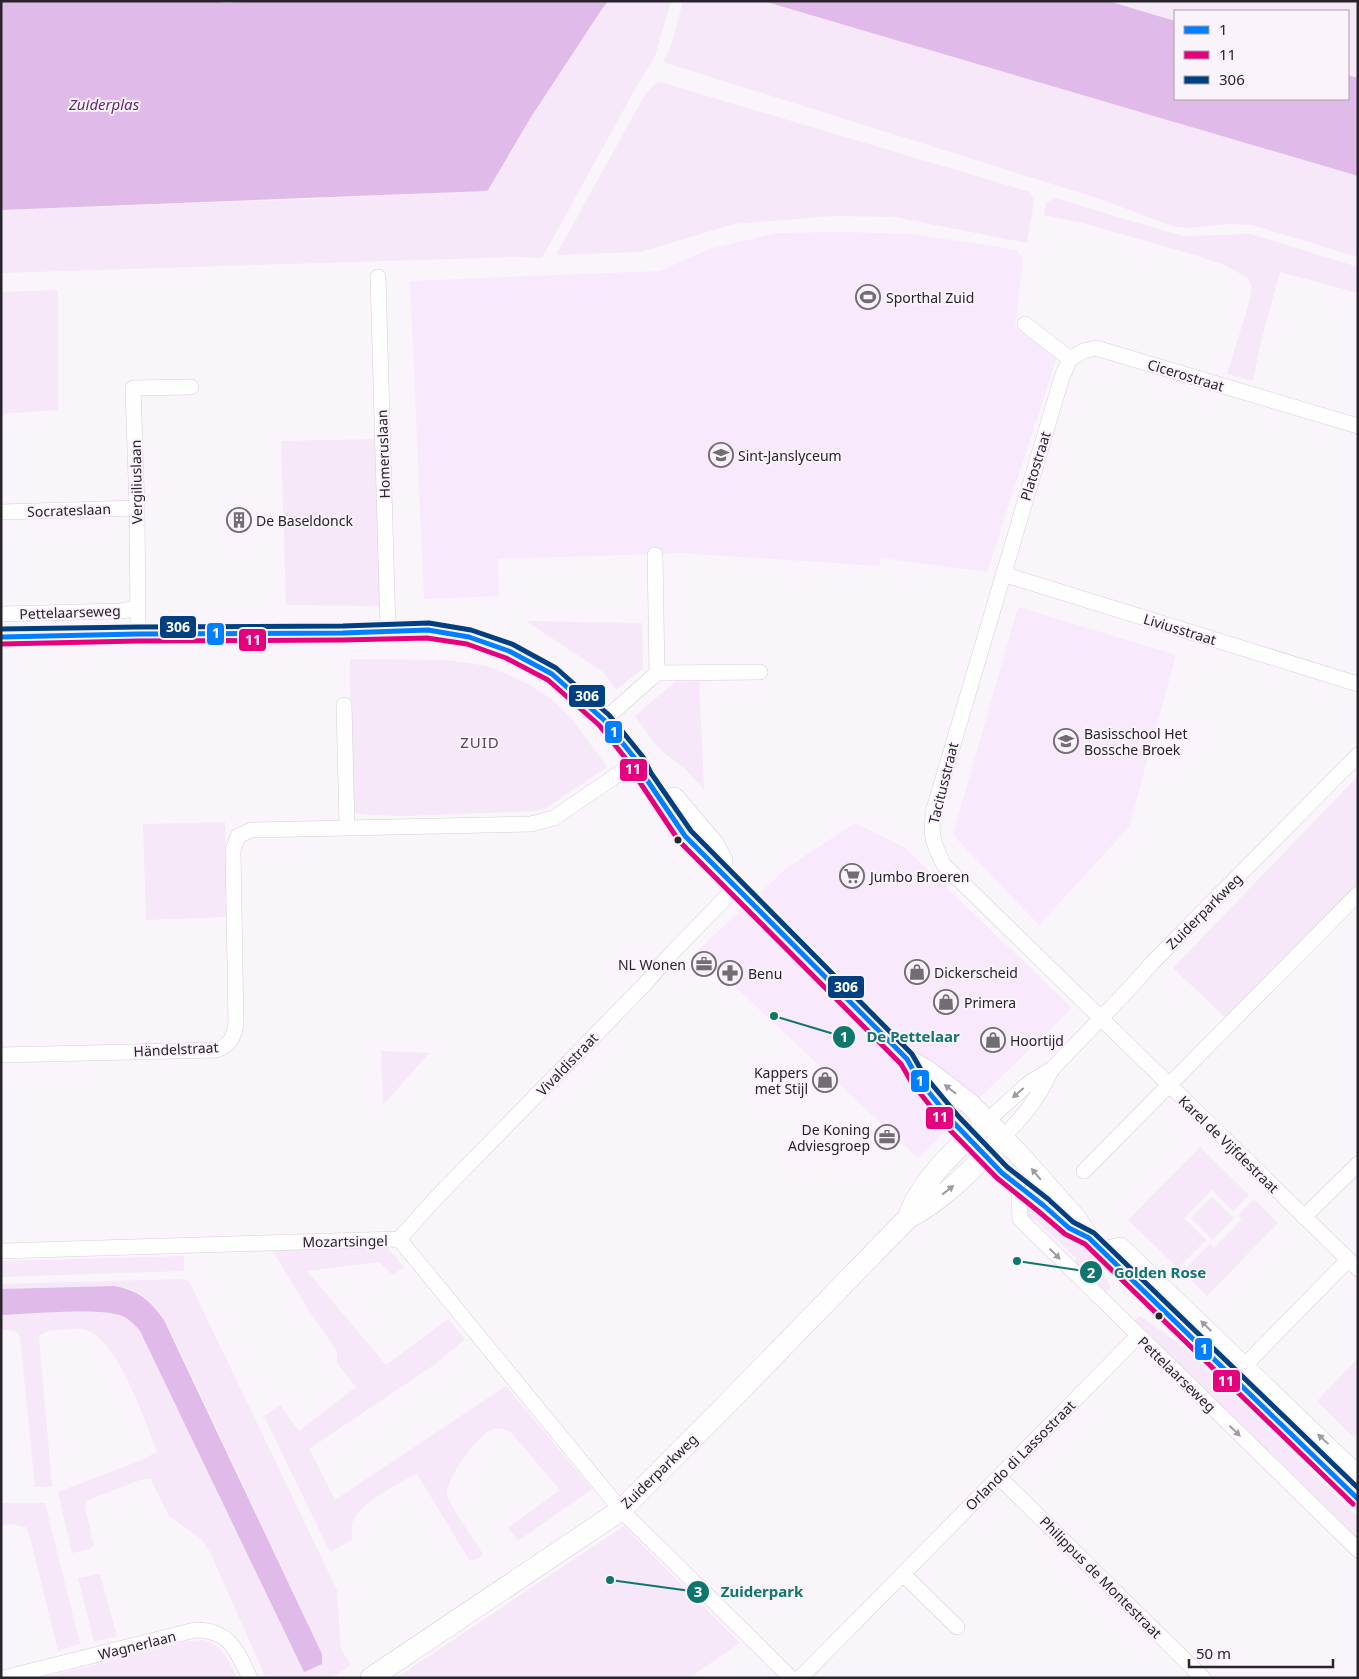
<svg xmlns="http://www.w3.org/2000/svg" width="1359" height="1679" font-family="'Noto Sans',sans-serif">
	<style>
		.built { fill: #f8e9fc }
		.green { fill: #f6e7f9 }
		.water { fill: #e0bae9 }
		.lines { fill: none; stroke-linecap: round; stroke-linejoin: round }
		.street-casing { stroke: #d5cfd5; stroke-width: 16 }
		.secondary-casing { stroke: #d5cfd5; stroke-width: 22 }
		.street { stroke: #fefefe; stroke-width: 15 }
		.secondary { stroke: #fefefe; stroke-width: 21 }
		.bus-1-casing { stroke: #fbf3fc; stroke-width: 9 }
		.bus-2-casing { stroke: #fbf3fc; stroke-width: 9 }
		.bus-3-casing { stroke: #fbf3fc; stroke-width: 9 }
		.bus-1 { stroke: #0080ff; stroke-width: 5 }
		.bus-2 { stroke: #e5007d; stroke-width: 5 }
		.bus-3 { stroke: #004080; stroke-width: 5 }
		.oneway { fill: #9e9b9f }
		.bus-dot { fill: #29232b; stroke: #fbf3fc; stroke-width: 2 }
		.labels { text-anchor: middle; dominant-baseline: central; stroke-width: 4; stroke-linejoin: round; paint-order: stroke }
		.poi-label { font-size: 14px; fill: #29232b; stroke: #fbf3fc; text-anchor: start }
		.street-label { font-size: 14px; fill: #29232b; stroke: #fbf3fc }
		.water-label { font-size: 15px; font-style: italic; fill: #642574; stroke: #fbf3fc }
		.neighbourhood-label { font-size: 15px; letter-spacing: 1px; fill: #56475a; stroke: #fbf3fc }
		.leader { fill: none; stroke: #0f766e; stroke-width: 2 }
		.callout-dot { fill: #0f766e; stroke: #fbf3fc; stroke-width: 2 }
		.mark-label { font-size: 15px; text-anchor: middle; font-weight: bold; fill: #fff }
		.callout-label { font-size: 15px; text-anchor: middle; font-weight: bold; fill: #0f766e; stroke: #fbf3fc; stroke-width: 4; stroke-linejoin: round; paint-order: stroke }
		.line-badge { stroke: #fbf3fc; stroke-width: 2 }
		.badge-label { font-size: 14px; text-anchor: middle; font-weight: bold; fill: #fff }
	</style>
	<rect width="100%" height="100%" fill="#faf5fa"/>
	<path class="built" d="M846,232L912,234L1017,250L1023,259L1015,327L1057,357L987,572L881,558L879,566L681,553L498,559L499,596L424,599L410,281L660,271L710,249L777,233Z
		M1018,607L1176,655L1129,827L1039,925L953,835Z
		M855,823L904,847L1072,1008L918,1158L697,951L788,867Z"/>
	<path class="green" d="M608,1H671L655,56L634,91L542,258L515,257L1,273V210L316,199L488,190L531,117L600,12Z
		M683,1H763L1358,176V257L1252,225L1230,224L1187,228L1172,226L1100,199L663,62L671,46Z
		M1109,1H1358V78L1348,75V11H1175V21Z
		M660,82L1030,192L1034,201L1027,243L894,217L835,216L734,224L640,252L556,255L646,93L655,84Z
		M1055,198L1168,232L1185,236L1251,234L1358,267V293L1280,272L1260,346L1253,381L1227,374L1249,303L1252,286L1247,277L1222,264L1188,253L1079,222L1044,215L1046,203Z
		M58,290V410L1,414V292Z
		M377,439L380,606L286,605L281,441Z
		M526,621L642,623L643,668L616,690L603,672Z
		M350,659L447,660L487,666L509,675L530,685L553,700L572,719L607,767L546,808L535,811L405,816L369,815L356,813L354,810L350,685Z
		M699,681L704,789L683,767L665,754L653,741L635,716L675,682Z
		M1358,776V885L1309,937L1227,1019L1173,968Z
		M225,822L228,917L146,920L143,824Z
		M381,1051L429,1053L383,1105Z
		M1200,1147L1249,1195L1233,1211L1212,1190L1184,1218L1206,1240L1178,1268L1128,1220Z
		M1212,1197L1234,1218L1213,1240L1191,1218Z
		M1254,1199L1278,1223L1207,1296L1187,1276L1190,1272L1186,1268L1210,1244L1214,1248L1242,1219L1238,1215Z
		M1025,1202L1075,1240L1094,1259L1111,1287L1104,1295L1076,1267V1258L1037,1221L1027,1217Z
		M384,1243L404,1267L393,1275L379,1262L307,1271L386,1365L448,1319L465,1339L434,1365L309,1449L335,1500L506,1386L592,1489L518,1541L508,1528L560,1490L510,1431C504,1429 497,1427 491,1430C477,1436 445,1480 447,1495C448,1503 477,1544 483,1554L480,1558L470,1561L417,1474C401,1481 364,1502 355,1517C350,1524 352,1532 352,1540L330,1552L264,1416L280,1405L299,1431L356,1387L337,1363V1351L308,1309L271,1248Z
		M184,1256V1271L1,1277V1261Z
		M184,1279L189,1281L337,1590L341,1650L351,1665L331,1678H266L210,1552L201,1539L169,1516L151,1479L140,1480L86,1501L85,1508L94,1545L89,1549L72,1553L58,1492L147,1458L157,1451C143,1418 122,1350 91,1332C83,1328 72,1329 64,1330C55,1330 46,1329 39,1337L52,1487H35L20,1337C17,1329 9,1330 1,1330V1315C26,1314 103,1307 122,1316C129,1319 135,1325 140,1331L304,1672L322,1654L185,1361C172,1335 160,1299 129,1289C125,1287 119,1287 114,1286L1,1289V1284Z
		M1140,1316L1184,1347L1358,1517V1543L1133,1322Z
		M1358,1358V1435L1356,1434L1353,1437L1317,1401Z
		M1,1503H45L80,1644L58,1651L31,1541L26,1527L11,1524L1,1526Z
		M624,1526L740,1643L689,1678H396Z
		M100,1574L117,1636L94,1642L78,1578Z
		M204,1640C225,1648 228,1659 237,1678H42L188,1641Z"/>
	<path class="water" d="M1,1H215L225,3L265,1H608L600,12L531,117L488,190L485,191L1,210Z
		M763,1H1109L1115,3L1175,21V99H1348V75L1358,78V176Z
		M114,1286C138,1290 150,1300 164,1320L322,1654V1664L304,1672L140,1331C135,1325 129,1319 122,1316C103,1307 26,1314 1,1315V1289Z"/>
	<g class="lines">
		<defs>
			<path id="street" d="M378,277L388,631
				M1025,324L1070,359
				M1070,359L1062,377L934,809C930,834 932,842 944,865L1358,1269
				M1070,359L1083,351L1096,348L1358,426
				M1,512L137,508
				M655,555L657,673
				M1003,574L1358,684
				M1,614L121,611L138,608
				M138,634L137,508L133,388L191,387
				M344,705L347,828
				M604,720L657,673L760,672
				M1,1055L216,1050C229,1046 234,1038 236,1024L233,850L238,836L251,830L531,824L554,818L637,761
				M987,1121L1029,1083L1053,1068L1129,989L1152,963L1358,755
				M1002,1138C1025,1115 1038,1098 1052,1069
				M1084,1171L1358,894
				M1019,1187L1020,1219L1358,1550
				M1304,1217L1358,1164
				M399,1239L436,1198L645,984L668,957L735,888
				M1101,1249L1121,1245L1358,1473
				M1,1251L399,1239L621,1510L791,1678
				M1245,1365L1348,1260
				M999,1477L1203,1678
				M903,1574L957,1627
				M3,1678L195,1630C230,1630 236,1650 250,1678
				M800,1678L1138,1336"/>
			<path id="secondary" d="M1,637L138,634L343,633L428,630L469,637L509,651L552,674L604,720L637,761L645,777L685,836L900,1052L907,1059L918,1079L953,1122L1002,1173L1043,1205L1069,1228L1089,1238
				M674,798L714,845L722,861
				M915,1064L927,1071L970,1104L1024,1160L1077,1220L1089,1238L1358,1499
				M908,1218C920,1182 952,1153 979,1128
				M371,1678L621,1510L724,1407L908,1218C945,1199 974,1167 1002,1138"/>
		</defs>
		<use href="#street" class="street-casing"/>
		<use href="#secondary" class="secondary-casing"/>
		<use href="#street" class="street"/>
		<use href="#secondary" class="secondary"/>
		<defs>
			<path id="bus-1" d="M1,637L138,634L343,633L428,630L469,637L509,651L552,674L604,720L637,761L645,777L685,836L907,1059L918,1079L953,1122L1002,1173L1043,1205L1069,1228L1089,1238L1358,1499"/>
			<path id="bus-2" d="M1,644L138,641L343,640L427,638L467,644L506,658L548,680L599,725L631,765L639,781L679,841L901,1064L912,1083L947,1127L997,1178L1038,1211L1065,1234L1085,1244L1353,1504"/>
			<path id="bus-3" d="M1,629L138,627L343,626L429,623L471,630L512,644L556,668L609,715L643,757L651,773L691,831L912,1054L924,1075L959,1117L1007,1167L1048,1199L1073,1222L1094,1233L1358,1488"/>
		</defs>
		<use href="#bus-1" class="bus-1-casing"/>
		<use href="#bus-2" class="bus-2-casing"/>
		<use href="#bus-3" class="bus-3-casing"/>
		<use href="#bus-1" class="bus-1"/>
		<use href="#bus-2" class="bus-2"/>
		<use href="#bus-3" class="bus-3"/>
	</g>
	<defs><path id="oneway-solid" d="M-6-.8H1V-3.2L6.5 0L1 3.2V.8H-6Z" transform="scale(1.25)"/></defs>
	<g class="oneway">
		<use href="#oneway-solid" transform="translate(950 1089) rotate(-142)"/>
		<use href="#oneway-solid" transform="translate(1018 1093) rotate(139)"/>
		<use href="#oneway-solid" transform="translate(1036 1174) rotate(-130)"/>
		<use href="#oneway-solid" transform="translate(948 1190) rotate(-38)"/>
		<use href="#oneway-solid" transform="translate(1055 1254) rotate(45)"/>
		<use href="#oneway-solid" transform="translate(1206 1326) rotate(-136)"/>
		<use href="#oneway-solid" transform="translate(1235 1431) rotate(44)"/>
		<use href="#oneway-solid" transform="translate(1323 1439) rotate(-137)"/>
	</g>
	<defs>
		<symbol id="stadium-ring" viewBox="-11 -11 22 22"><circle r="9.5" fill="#fbf3fc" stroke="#726c73" stroke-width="1.5"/><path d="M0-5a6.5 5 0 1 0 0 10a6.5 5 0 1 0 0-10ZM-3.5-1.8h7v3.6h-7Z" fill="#726c73"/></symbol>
		<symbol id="school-ring" viewBox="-11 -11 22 22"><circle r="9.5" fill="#fbf3fc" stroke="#726c73" stroke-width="1.5"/><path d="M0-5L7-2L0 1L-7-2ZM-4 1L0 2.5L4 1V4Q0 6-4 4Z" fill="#726c73"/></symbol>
		<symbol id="building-ring" viewBox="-11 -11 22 22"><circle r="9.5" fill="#fbf3fc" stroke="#726c73" stroke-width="1.5"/><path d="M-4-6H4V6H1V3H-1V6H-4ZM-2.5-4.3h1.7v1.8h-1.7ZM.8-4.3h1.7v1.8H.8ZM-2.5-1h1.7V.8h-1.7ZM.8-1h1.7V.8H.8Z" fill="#726c73"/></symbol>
		<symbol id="supermarket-ring" viewBox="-11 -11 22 22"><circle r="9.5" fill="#fbf3fc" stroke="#726c73" stroke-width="1.5"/><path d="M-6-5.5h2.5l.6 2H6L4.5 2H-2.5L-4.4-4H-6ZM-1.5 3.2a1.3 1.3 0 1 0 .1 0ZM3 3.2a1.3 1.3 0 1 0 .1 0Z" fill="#726c73"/></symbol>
		<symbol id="office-ring" viewBox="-11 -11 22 22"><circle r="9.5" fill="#fbf3fc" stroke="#726c73" stroke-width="1.5"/><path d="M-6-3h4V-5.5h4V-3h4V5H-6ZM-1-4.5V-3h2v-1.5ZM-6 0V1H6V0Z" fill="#726c73"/></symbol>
		<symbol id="shop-ring" viewBox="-11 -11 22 22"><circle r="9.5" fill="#fbf3fc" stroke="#726c73" stroke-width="1.5"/><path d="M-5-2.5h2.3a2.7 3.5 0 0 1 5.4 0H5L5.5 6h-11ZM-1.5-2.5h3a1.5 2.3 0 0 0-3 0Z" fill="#726c73"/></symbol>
		<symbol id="pharmacy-ring" viewBox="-11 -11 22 22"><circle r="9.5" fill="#fbf3fc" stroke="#726c73" stroke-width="1.5"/><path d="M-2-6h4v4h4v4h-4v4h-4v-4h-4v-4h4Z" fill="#726c73"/></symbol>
	</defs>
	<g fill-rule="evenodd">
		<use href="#stadium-ring" x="854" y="283" width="28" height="28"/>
		<use href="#school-ring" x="707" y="441" width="28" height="28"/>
		<use href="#building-ring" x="225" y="506" width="28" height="28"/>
		<use href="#school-ring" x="1052" y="727" width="28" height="28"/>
		<use href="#supermarket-ring" x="838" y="862" width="28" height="28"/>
		<use href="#office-ring" x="690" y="950" width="28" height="28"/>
		<use href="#shop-ring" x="903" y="958" width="28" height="28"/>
		<use href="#pharmacy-ring" x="716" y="959" width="28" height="28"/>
		<use href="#shop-ring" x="932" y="988" width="28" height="28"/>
		<use href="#shop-ring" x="979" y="1026" width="28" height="28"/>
		<use href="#shop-ring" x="811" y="1066" width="28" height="28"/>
		<use href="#office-ring" x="873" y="1123" width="28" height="28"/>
	</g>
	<g class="bus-dot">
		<circle cx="678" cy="840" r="4.5"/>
		<circle cx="1159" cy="1316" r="4.5"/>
	</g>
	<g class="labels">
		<g class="poi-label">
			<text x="886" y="297">Sporthal Zuid</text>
			<text x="738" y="455">Sint-Janslyceum</text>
			<text x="256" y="520">De Baseldonck</text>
			<text x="1084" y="733">Basisschool Het<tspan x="1084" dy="16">Bossche Broek</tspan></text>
			<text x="870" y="876">Jumbo Broeren</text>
			<text x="686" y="964" text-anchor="end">NL Wonen</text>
			<text x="934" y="972">Dickerscheid</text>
			<text x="748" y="973">Benu</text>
			<text x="964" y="1002">Primera</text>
			<text x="1010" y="1040">Hoortijd</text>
			<text x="808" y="1072" text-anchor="end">Kappers<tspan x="808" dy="16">met Stijl</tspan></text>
			<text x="870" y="1129" text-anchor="end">De Koning<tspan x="870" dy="16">Adviesgroep</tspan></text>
		</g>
		<g class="street-label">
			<text transform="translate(1186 375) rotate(17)">Cicerostraat</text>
			<text transform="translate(383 454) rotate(-92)">Homeruslaan</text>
			<text transform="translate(1035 466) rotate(-73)">Platostraat</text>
			<text transform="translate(136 482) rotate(-91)">Vergiliuslaan</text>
			<text transform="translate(69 510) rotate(-2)">Socrateslaan</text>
			<text transform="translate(70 612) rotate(-2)">Pettelaarseweg</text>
			<text transform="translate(1180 629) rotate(17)">Liviusstraat</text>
			<text transform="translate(943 783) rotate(-76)">Tacitusstraat</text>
			<text transform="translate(1204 911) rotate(-45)">Zuiderparkweg</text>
			<text transform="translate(176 1049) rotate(-3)">Händelstraat</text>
			<text transform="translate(567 1064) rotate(-46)">Vivaldistraat</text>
			<text transform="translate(1229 1144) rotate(44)">Karel de Vijfdestraat</text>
			<text transform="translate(345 1241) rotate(-1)">Mozartsingel</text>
			<text transform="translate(1177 1374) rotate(44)">Pettelaarseweg</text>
			<text transform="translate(1020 1455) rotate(-45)">Orlando di Lassostraat</text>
			<text transform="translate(659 1471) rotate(-44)">Zuiderparkweg</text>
			<text transform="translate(1101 1577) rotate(45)">Philippus de Montestraat</text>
			<text transform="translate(137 1645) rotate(-14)">Wagnerlaan</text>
		</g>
		<g class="water-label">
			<text x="104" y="104">Zuiderplas</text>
		</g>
		<g class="neighbourhood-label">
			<text x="480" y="742">ZUID</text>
		</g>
	</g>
	<path class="leader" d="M774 1016L844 1037M1017 1261L1091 1272M610 1580L698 1592"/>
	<g class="callout-dot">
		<circle cx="774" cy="1016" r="5"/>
		<circle cx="1017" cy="1261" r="5"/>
		<circle cx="610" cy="1580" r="5"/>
		<circle cx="844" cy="1037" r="12"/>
		<circle cx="1091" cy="1272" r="12"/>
		<circle cx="698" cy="1592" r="12"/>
	</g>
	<g class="mark-label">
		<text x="844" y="1042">1</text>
		<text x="1091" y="1278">2</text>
		<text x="698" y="1597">3</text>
	</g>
	<g class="callout-label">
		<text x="913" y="1042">De Pettelaar</text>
		<text x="1160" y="1278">Golden Rose</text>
		<text x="762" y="1597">Zuiderpark</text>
	</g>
	<g class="line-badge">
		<rect x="159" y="615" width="38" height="24" rx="5" fill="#004080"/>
		<rect x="206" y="622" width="19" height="24" rx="5" fill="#0080ff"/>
		<rect x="238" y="628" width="29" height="24" rx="5" fill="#e5007d"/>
		<rect x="568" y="684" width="38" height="24" rx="5" fill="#004080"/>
		<rect x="604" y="720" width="19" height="24" rx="5" fill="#0080ff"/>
		<rect x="619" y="758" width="29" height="24" rx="5" fill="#e5007d"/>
		<rect x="827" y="975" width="38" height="24" rx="5" fill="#004080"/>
		<rect x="910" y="1069" width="20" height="24" rx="5" fill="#0080ff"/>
		<rect x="925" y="1106" width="29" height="24" rx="5" fill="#e5007d"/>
		<rect x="1194" y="1337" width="19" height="24" rx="5" fill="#0080ff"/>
		<rect x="1212" y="1369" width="29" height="24" rx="5" fill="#e5007d"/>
	</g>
	<g class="badge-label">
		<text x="178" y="632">306</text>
		<text x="216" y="638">1</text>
		<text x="253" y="645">11</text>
		<text x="587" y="701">306</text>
		<text x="614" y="737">1</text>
		<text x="633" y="774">11</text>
		<text x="846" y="992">306</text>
		<text x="920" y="1086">1</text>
		<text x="940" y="1122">11</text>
		<text x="1204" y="1354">1</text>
		<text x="1226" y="1386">11</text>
	</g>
	<rect width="1359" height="1679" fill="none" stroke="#29232b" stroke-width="5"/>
	<rect x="1174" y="10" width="175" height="90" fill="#fbf3fc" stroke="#a7a0a8"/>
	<rect x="1184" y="26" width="25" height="8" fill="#0080ff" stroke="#a7a0a8"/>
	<text x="1219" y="35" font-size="15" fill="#29232b">1</text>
	<rect x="1184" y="51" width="25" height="8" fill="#e5007d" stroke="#a7a0a8"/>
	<text x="1219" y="60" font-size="15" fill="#29232b">11</text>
	<rect x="1184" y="76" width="25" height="8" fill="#004080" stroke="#a7a0a8"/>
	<text x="1219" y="85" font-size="15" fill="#29232b">306</text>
	<path d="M1189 1659v8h144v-8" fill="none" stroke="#29232b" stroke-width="2.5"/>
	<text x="1196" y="1659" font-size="15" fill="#29232b" stroke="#fbf3fc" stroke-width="4" paint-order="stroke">50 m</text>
</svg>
